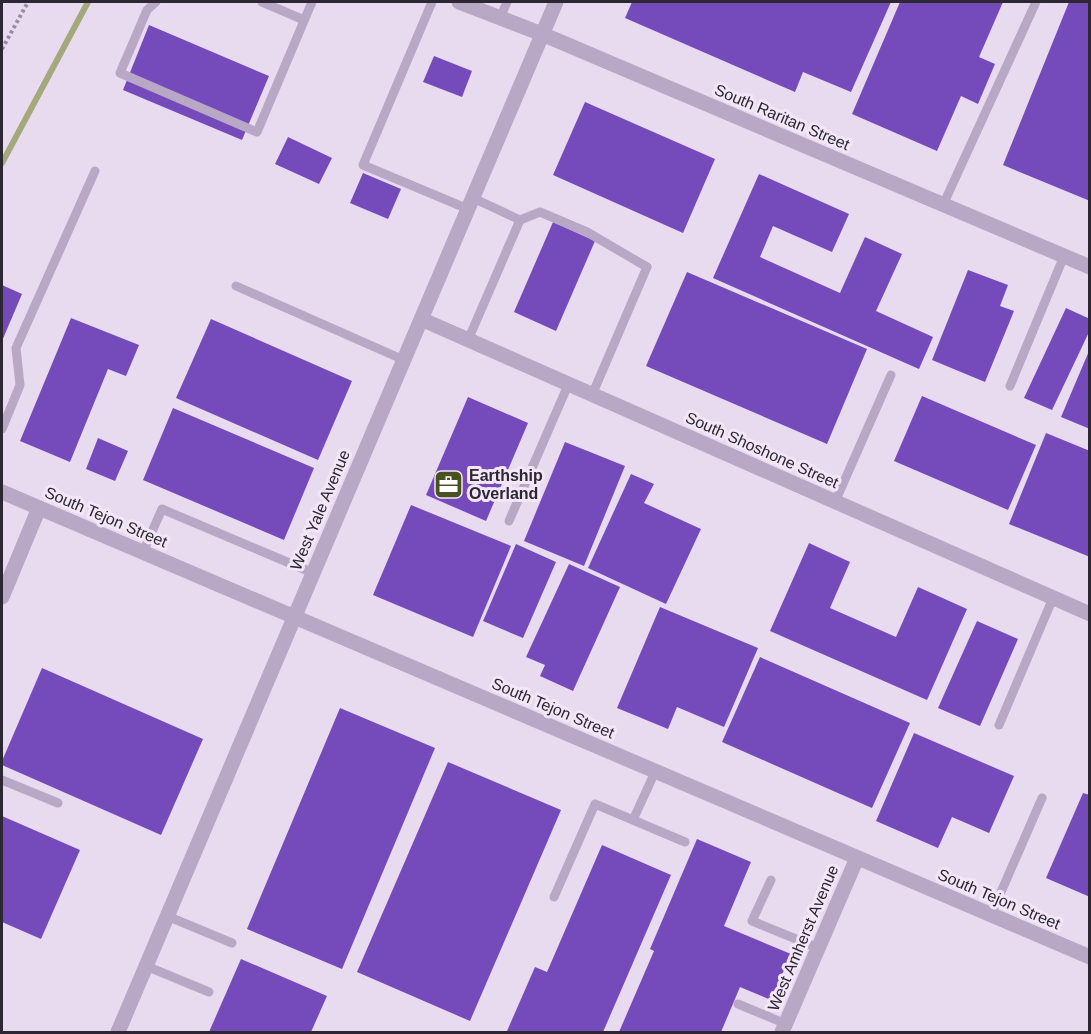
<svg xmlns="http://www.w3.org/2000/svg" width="1091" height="1034" font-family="Arial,sans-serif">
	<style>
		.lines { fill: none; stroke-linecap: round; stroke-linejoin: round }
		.stream { stroke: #a2aa7b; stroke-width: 6 }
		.building { fill: #754bbc }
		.path { stroke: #9989a8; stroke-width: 4; stroke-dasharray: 3 3; stroke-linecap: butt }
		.service { stroke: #b9a7c6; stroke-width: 9 }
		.minor { stroke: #b9a7c6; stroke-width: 15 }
		.labels { text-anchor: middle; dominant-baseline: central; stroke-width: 6; stroke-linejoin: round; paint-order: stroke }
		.street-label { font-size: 16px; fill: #2c2733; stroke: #f2e6f7 }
		.poi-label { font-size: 16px; font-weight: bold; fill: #2c2733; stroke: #f2e6f7; text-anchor: start }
	</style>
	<rect width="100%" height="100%" fill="#e8daef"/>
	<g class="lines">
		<path class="stream" d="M2,163L88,2"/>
	</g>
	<path class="building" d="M632,2H891L851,92L803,72L795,92L625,18Z
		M900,2H1003L979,57L995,64L978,104L961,96L937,151L852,114Z
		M1069,2H1090V201L1003,165Z
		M149,25L269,76L242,140L123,90Z
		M434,56L472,71L462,97L423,82Z
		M585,102L715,159L683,233L553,175Z
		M288,137L332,158L319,184L275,164Z
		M363,173L401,189L388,219L350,203Z
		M759,174L849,214L832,252L773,226L760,257L840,293L865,237L902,254L876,311L933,337L919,369L713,278Z
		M553,222L595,241L556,331L514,312Z
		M968,270L1008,285L1000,306L1014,311L985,382L932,360Z
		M687,272L867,349L827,444L646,366Z
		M2,285L22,294L2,341Z
		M1066,308L1090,319V330L1052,410L1024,398Z
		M71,318L139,345L126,376L108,369L70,462L20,441Z
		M211,319L352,381L318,460L176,398Z
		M1089,351H1090V429L1061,417Z
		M922,396L1036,445L1008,510L894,461Z
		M468,397L528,423L486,521L426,495Z
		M173,408L314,468L284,540L143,480Z
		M1046,433L1090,451V557L1009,524Z
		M98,438L128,451L115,481L86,469Z
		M565,442L625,466L584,566L524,541Z
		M631,474L654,484L644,503L701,529L666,604L588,568Z
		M411,505L511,546L473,637L373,595Z
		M809,543L850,562L830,608L896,637L918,587L967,609L927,700L770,631Z
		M516,544L556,562L523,638L483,621Z
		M569,564L620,587L573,691L540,676L545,665L526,657Z
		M660,607L758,648L724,727L677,707L668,729L617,708Z
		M977,621L1018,639L980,726L938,708Z
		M760,657L910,723L872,808L722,742Z
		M42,668L203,739L161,835L2,765V761Z
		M340,708L435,748L342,969L247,929Z
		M914,733L1014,776L989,833L952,817L938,848L876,821Z
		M448,762L561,810L470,1021L357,972Z
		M1083,793L1090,795V897L1046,878Z
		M2,816L80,850L41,939L2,922Z
		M697,839L751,862L724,926L791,954L771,1000L740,987L721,1032H619L654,951L650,949Z
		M602,845L671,875L603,1032H510L507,1031L535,967L547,972Z
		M241,959L327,996L311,1032H209Z"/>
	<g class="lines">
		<path class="path" d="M2,49L28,2"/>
		<path class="service" d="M156,2L147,10L120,73L257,132L312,2
			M262,2L304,20
			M432,2L363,165L468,209
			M500,18L507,2
			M943,205L1036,2
			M520,220L540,212L587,232L647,267L592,395
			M236,286L404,360
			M468,340L520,220L473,198
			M1010,386L1064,256
			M2,429L20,385L16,348L95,171
			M835,502L891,375
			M509,521L568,385
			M143,552L162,509L313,573
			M999,725L1053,598
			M2,780L58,803
			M633,820L655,772
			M771,880L752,921L818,948
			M554,897L595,804L685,842
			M991,915L1042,798
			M167,916L232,943
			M146,966L209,992
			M738,1004L786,1024"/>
		<path class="minor" d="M459,2L542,34L1090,267
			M421,319L1090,614
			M2,492L1090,957
			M2,597L39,508
			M118,1032L556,2
			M782,1032L857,858"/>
	</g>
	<defs>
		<symbol id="office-square" viewBox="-11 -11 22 22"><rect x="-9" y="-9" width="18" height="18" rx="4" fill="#485120" stroke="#f2e6f7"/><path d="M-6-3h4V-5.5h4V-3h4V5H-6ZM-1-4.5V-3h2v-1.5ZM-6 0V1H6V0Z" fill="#fff"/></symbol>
	</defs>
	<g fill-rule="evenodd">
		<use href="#office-square" x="432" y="468" width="33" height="33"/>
	</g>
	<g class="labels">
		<g class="street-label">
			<text transform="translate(782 117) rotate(23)">South Raritan Street</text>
			<text transform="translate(762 450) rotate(24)">South Shoshone Street</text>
			<text transform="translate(320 510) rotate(-67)">West Yale Avenue</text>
			<text transform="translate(106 517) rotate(23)">South Tejon Street</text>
			<text transform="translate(553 708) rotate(23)">South Tejon Street</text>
			<text transform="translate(999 899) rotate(23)">South Tejon Street</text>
			<text transform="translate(803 938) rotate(-67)">West Amherst Avenue</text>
		</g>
		<g class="poi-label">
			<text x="469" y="475">Earthship<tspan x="469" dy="18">Overland</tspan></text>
		</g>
	</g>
	<rect width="1091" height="1034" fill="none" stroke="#2c2733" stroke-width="6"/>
</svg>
